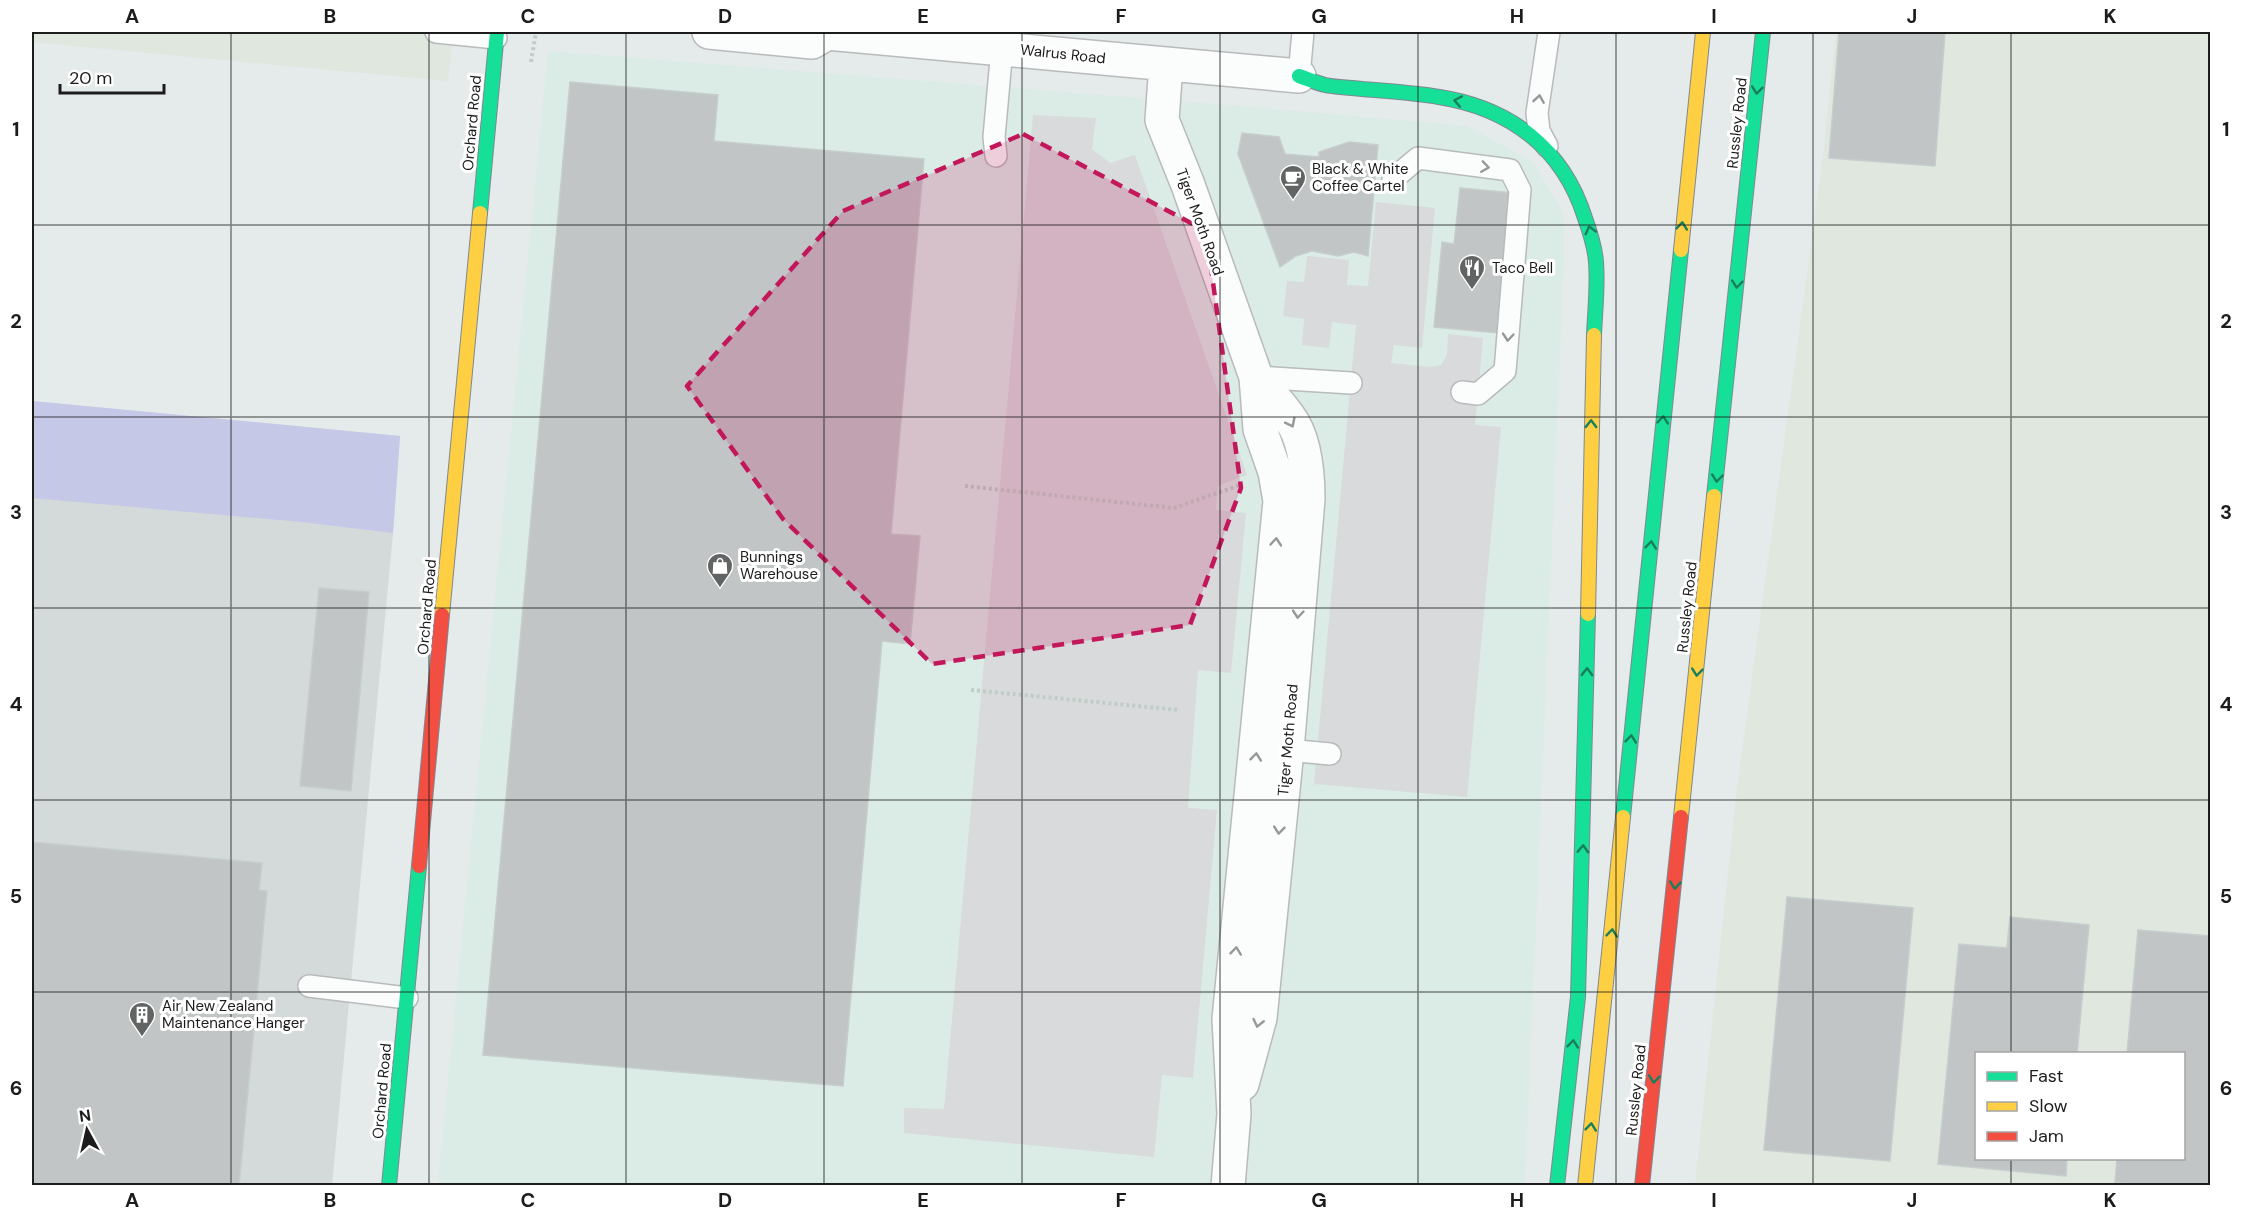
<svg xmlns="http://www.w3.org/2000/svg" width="2242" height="1217" font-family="'DM Sans',sans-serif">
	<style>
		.commercial { fill: #dbece6 }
		.industrial { fill: #dfe7df; fill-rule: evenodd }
		.airport { fill: #d4d9da }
		.grass { fill: #c6c8e7 }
		.parking { fill: #d8dadb }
		.building { fill: #c1c5c6; stroke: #c6cdcd; stroke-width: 1.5 }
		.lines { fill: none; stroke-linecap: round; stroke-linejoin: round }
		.lane-casing { stroke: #b8babb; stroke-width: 24 }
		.street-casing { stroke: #b8babb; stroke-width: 36 }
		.fast-casing { stroke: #7f8893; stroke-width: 16 }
		.slow-casing { stroke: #7f8893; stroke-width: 16 }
		.jam-casing { stroke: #7f8893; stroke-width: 16 }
		.path { stroke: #c0cdc7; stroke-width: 4; stroke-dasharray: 3 3; stroke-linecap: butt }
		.lane { stroke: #fbfcfc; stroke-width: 21 }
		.street { stroke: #fbfcfc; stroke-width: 33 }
		.fast { stroke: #16e098; stroke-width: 14 }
		.slow { stroke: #ffcf43; stroke-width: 14 }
		.jam { stroke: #f24e42; stroke-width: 14 }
		.oneway { stroke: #197e5a }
		.oneway2 { stroke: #979797 }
		.marked { fill: #c2185b; fill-opacity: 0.2; stroke: #c2185b; stroke-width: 4.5; stroke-dasharray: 12 8; stroke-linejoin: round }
		.grid { fill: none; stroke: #1c1c1c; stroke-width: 1.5; stroke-opacity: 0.55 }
		.labels { text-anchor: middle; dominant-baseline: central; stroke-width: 6; stroke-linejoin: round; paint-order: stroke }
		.street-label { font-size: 15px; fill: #1c1c1c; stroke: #fff }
		.poi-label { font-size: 15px; fill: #1c1c1c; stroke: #fff; text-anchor: start }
		.neatline { fill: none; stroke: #1c1c1c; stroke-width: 2 }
		.grid-label { font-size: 20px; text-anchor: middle; font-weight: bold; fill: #1c1c1c }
	</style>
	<rect width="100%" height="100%" fill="#e5eaeb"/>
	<path class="commercial" d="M548,51L1241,106L1467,126L1533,162L1564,214V259L1525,1185L464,1186L438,1183Z"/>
	<path class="industrial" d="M32,32H453L448,81L32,42Z
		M1836,32H2210V1185L1695,1186L1737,789L1823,156ZM1976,1054H2184V1158H1976Z"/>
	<path class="airport" d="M32,401L400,436L393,533L332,1185H32Z"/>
	<path class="grass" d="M32,401L400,436L393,533L302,522L32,498Z"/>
	<path class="parking" d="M1033,115L1096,118L1092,149L1110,163L1135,155L1247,475L1218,486L1216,510L1246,513L1231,673L1198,670L1188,808L1217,810L1193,1078L1162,1075L1154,1157L904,1133V1108L944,1109Z
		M1376,202L1435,208L1422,348L1394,345L1391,363L1430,367L1441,365L1447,354L1448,334L1483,338L1475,425L1501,427L1467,797L1314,784L1356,325L1332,322L1329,348L1302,345L1304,319L1283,316L1287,281L1304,282L1307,256L1349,260L1347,285L1368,286Z"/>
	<path class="building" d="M1839,32H1945L1935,166L1829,158Z
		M570,82L718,95L714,141L924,159L891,534L920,536L910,644L882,641L843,1086L483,1055Z
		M1242,133L1279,137L1285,154L1319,157V152L1349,142L1378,145L1368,256L1354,252L1338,256L1312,251L1296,256L1280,267L1238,154Z
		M1460,188L1513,193L1498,333L1434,327L1442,242L1454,244Z
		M319,588L369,592L351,791L300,786Z
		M32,842L262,863L259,890L267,891L239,1186H32Z
		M1787,897L1913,908L1890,1161L1764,1150Z
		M2010,917L2089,925L2077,1054H1976V1158H2067L2066,1176L1938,1164L1959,944L2007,948Z
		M2138,930L2210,936V1186H2151L2115,1182L2117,1158H2184V1054H2127Z"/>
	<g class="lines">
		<defs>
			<path id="lane" d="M436,32L496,38
				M1299,76L1303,32
				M1547,146L1539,131L1537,113L1549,32
				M996,156L994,137L1002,48
				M1393,179L1418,158L1510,170L1520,190L1505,371L1478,394L1462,392
				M1256,377L1351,383
				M1287,750L1330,754
				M309,986L407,998"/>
			<path id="street" d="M709,32L812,42L827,33L1299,76
				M1166,64L1162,120L1188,185L1256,377L1260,429L1275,472L1280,501L1229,1019L1234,1114L1228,1186
				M1242,1084L1260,1018L1287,750L1308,499C1308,473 1305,438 1289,417C1279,403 1267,390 1256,377"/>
			<path id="fast" d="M1299,76C1308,79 1316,83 1325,85C1334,87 1343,87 1352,88C1381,91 1410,92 1439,97C1510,108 1563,148 1585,218C1590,232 1595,247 1596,262C1598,286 1595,311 1594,335
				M480,213L497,32
				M1714,496L1763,32
				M1623,817L1681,250
				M389,1186L419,866
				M1557,1186L1578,997L1588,614"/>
			<path id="slow" d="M1681,250L1703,32
				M1588,614L1594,335
				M442,615L480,213
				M1681,817L1714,496
				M1585,1186L1623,817"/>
			<path id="jam" d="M419,866L442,615
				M1642,1186L1681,817"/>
		</defs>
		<use href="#lane" class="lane-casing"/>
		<use href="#street" class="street-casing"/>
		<use href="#fast" class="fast-casing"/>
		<use href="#slow" class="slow-casing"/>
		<use href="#jam" class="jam-casing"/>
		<path class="path" d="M531,62L536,32
			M965,486L1174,508L1243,484
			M971,690L1179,710"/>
		<use href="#lane" class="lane"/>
		<use href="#street" class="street"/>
		<use href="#fast" class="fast"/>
		<use href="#slow" class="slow"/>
		<use href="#jam" class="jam"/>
	</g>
	<defs><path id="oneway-chevron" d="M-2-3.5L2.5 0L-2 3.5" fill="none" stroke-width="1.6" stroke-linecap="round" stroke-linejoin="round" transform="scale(1.5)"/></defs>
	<g class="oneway">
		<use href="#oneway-chevron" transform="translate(1757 90) rotate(96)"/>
		<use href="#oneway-chevron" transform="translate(1458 101) rotate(-169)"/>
		<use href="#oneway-chevron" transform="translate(1682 226) rotate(-84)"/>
		<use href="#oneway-chevron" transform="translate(1590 230) rotate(-105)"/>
		<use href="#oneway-chevron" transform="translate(1737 284) rotate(96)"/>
		<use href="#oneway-chevron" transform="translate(1663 420) rotate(-84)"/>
		<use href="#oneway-chevron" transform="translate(1591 424) rotate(-89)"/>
		<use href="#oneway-chevron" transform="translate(1717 478) rotate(96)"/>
		<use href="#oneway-chevron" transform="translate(1651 545) rotate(-84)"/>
		<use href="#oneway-chevron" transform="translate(1587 672) rotate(-89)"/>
		<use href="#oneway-chevron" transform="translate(1697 672) rotate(96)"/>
		<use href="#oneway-chevron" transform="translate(1631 739) rotate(-84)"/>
		<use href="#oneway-chevron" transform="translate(1583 849) rotate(-88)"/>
		<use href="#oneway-chevron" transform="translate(1675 885) rotate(96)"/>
		<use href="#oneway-chevron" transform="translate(1612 933) rotate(-84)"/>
		<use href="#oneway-chevron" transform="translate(1573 1044) rotate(-84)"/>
		<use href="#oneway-chevron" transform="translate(1654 1079) rotate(96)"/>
		<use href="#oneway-chevron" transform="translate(1591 1127) rotate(-84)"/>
	</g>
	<g class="oneway2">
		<use href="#oneway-chevron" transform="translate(1539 99) rotate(-81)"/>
		<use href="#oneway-chevron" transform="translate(1485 167) rotate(8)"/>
		<use href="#oneway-chevron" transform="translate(1508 337) rotate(95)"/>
		<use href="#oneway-chevron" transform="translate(1291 423) rotate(63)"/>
		<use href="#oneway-chevron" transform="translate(1276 542) rotate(-85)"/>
		<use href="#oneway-chevron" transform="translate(1298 614) rotate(95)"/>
		<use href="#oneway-chevron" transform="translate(1256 757) rotate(-84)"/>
		<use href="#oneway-chevron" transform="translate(1279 830) rotate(96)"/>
		<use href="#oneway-chevron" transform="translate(1236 951) rotate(-84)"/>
		<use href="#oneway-chevron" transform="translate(1258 1023) rotate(103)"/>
	</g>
	<path class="marked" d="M1023,134L1206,231L1241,488L1190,625L932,664L783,519L687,386L843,211Z"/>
	<path class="grid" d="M231,32V1186M429,32V1186M626,32V1186M824,32V1186M1022,32V1186M1220,32V1186M1418,32V1186M1616,32V1186M1813,32V1186M2011,32V1054M32,225H2210M32,417H2210M32,608H2210M32,800H2210M32,992H2210M2011,1158V1186"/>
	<defs>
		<symbol id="cafe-pin" viewBox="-11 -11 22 30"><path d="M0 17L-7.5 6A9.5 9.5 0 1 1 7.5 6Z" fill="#626464" stroke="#fff"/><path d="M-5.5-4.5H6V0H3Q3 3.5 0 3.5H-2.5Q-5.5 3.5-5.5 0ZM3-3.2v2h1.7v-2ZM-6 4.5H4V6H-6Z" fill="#fff"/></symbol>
		<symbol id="restaurant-pin" viewBox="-11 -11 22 30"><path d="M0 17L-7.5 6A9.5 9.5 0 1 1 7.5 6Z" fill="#626464" stroke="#fff"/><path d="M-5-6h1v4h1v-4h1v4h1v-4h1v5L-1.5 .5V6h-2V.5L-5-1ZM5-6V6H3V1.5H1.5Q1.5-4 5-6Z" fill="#fff"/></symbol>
		<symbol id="shop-pin" viewBox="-11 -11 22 30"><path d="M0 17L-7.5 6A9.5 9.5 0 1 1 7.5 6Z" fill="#626464" stroke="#fff"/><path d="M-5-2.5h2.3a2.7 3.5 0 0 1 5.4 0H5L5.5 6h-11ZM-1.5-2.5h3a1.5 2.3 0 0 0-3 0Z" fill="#fff"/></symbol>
		<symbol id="building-pin" viewBox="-11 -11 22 30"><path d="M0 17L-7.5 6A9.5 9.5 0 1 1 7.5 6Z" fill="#626464" stroke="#fff"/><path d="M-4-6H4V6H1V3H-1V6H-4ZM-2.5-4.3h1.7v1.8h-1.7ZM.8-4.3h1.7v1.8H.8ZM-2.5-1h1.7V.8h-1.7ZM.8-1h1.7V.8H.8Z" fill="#fff"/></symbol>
	</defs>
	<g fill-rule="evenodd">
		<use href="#cafe-pin" x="1278" y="163" width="30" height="40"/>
		<use href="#restaurant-pin" x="1457" y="253" width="30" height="40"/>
		<use href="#shop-pin" x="705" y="551" width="30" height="40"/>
		<use href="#building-pin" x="127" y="1000" width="30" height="40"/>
	</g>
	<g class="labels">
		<g class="street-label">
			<text transform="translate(1063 54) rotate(6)">Walrus Road</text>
			<text transform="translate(472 123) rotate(-85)">Orchard Road</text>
			<text transform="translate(1737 123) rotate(-84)">Russley Road</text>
			<text transform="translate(1200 222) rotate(70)">Tiger Moth Road</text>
			<text transform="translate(427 607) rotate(-85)">Orchard Road</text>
			<text transform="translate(1687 607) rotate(-84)">Russley Road</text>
			<text transform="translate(1288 740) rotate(-85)">Tiger Moth Road</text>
			<text transform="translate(1636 1090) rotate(-84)">Russley Road</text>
			<text transform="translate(382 1091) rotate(-85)">Orchard Road</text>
		</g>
		<g class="poi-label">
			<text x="1312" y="169">Black &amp; White<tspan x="1312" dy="17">Coffee Cartel</tspan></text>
			<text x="1492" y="268">Taco Bell</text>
			<text x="740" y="557">Bunnings<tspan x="740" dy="17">Warehouse</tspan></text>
			<text x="162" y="1006">Air New Zealand<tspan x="162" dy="17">Maintenance Hanger</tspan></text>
		</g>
	</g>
	<rect width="2242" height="1217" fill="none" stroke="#ffffff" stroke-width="66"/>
	<rect x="1975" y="1052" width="210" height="108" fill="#ffffff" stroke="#a4a4a4" stroke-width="1.5"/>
	<rect x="1987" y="1072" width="30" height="9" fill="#16e098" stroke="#a4a4a4" stroke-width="1.5"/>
	<text x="2029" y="1082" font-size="18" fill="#1c1c1c">Fast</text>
	<rect x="1987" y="1102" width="30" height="9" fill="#ffcf43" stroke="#a4a4a4" stroke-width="1.5"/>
	<text x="2029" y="1112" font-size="18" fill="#1c1c1c">Slow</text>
	<rect x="1987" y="1132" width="30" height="9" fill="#f24e42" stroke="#a4a4a4" stroke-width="1.5"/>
	<text x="2029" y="1142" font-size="18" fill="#1c1c1c">Jam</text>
	<g transform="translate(87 1130) rotate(352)" stroke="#ffffff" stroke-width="4.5" paint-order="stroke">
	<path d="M0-4.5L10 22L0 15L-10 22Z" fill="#1c1c1c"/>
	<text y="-9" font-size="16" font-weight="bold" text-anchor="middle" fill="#1c1c1c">N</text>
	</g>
	<path d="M60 84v9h104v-9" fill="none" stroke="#1c1c1c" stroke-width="3"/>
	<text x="69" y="84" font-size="18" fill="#1c1c1c" stroke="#ffffff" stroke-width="4.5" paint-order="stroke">20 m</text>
	<rect x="33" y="33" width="2176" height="1151" class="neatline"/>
	<g class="grid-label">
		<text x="132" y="23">A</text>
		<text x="330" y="23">B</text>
		<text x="528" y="23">C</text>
		<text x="725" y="23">D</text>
		<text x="923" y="23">E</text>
		<text x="1121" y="23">F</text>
		<text x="1319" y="23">G</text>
		<text x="1517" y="23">H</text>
		<text x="1714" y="23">I</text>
		<text x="1912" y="23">J</text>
		<text x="2110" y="23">K</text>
		<text x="16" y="136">1</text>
		<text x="2226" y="136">1</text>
		<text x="16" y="328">2</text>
		<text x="2226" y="328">2</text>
		<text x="16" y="519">3</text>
		<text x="2226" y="519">3</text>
		<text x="16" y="711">4</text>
		<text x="2226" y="711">4</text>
		<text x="16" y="903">5</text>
		<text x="2226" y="903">5</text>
		<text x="16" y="1095">6</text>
		<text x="2226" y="1095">6</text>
		<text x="132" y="1207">A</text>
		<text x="330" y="1207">B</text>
		<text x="528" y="1207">C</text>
		<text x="725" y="1207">D</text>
		<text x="923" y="1207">E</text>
		<text x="1121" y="1207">F</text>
		<text x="1319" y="1207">G</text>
		<text x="1517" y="1207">H</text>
		<text x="1714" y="1207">I</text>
		<text x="1912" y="1207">J</text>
		<text x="2110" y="1207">K</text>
	</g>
</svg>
